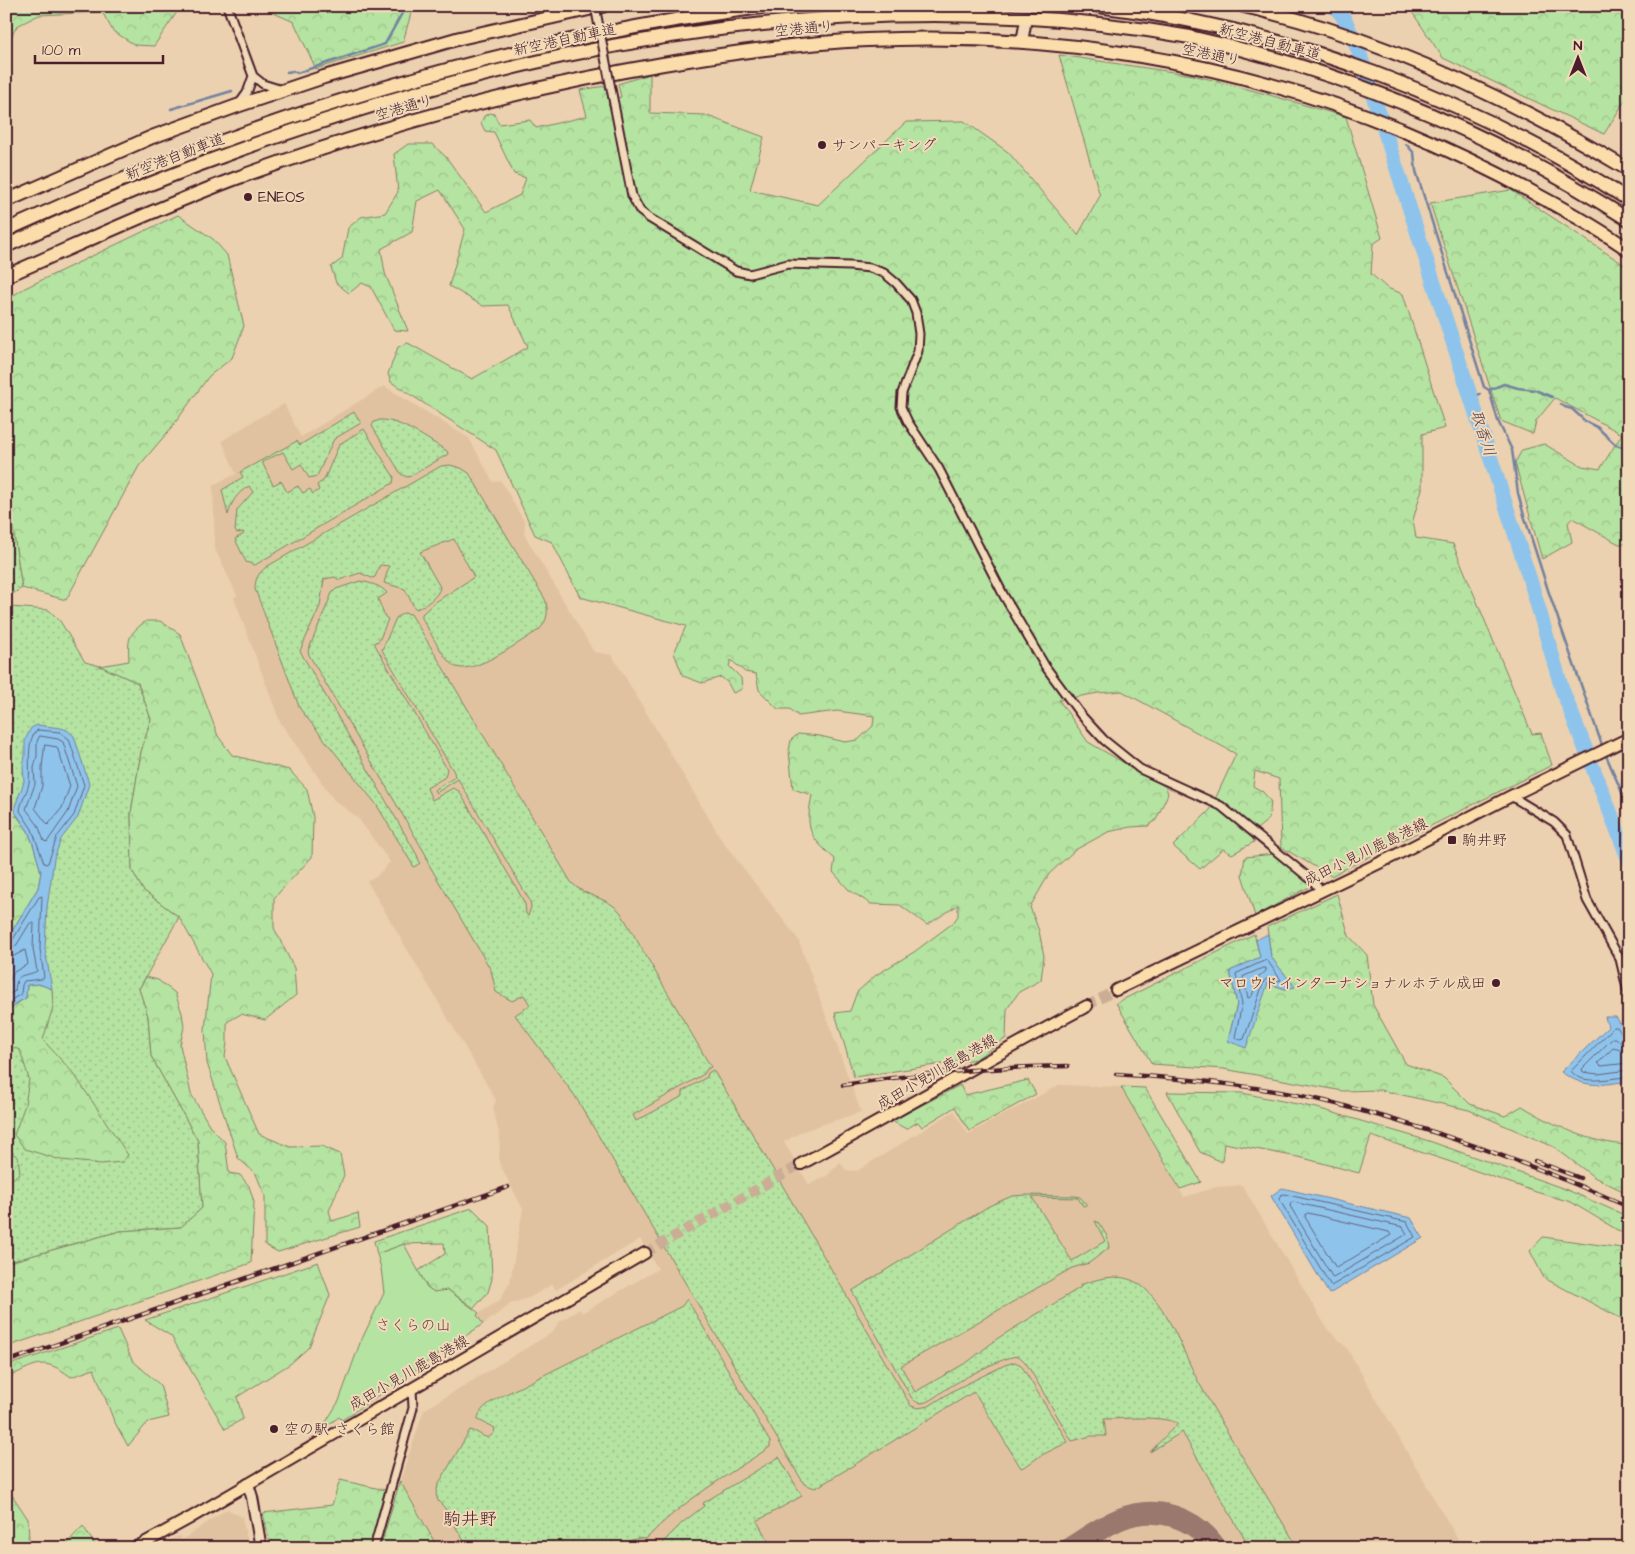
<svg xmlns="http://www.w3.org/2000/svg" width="1635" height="1554" font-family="'Architects Daughter','Klee One',sans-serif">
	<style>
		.built { fill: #e1c2a0 }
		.industrial { fill: url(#industrial-furrows) }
		.grass { fill: url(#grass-dots); stroke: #808166 }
		.forest { fill: url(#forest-crowns); stroke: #808166 }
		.park { fill: #b5e3a1; stroke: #808166 }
		.water { fill: #8ec4ec; stroke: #73829f }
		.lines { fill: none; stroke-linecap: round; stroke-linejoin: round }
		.shore { stroke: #656178; stroke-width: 1 }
		.stream { stroke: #73829f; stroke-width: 2.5 }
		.river { stroke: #8ec4ec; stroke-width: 15 }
		.taxiway { stroke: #9a786d; stroke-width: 22 }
		.secondary-tunnel { stroke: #cbad95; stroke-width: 10; stroke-dasharray: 10 5; stroke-linecap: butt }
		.primary-tunnel { stroke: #cbad95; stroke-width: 10; stroke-dasharray: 10 5; stroke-linecap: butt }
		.street-casing { stroke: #4a1f2b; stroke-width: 11 }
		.secondary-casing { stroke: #4a1f2b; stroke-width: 14 }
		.primary-casing { stroke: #4a1f2b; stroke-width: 14 }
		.highway-casing { stroke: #4a1f2b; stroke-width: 16 }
		.street { stroke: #f0dab9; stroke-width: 7 }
		.secondary { stroke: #f0dab9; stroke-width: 10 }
		.primary { stroke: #faddab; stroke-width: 10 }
		.highway { stroke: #faddab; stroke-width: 12 }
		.rail-casing { stroke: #4a1f2b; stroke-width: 4.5 }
		.rail { stroke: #f0dab9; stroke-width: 2.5; stroke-dasharray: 8; stroke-linecap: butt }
		.street-bridge-casing { stroke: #4a1f2b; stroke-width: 11; stroke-linecap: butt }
		.street-bridge { stroke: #f0dab9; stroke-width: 7 }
		.poi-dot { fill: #4a1f2b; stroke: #f0dab9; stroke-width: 2 }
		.labels { text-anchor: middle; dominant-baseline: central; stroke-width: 4; stroke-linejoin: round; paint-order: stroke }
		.street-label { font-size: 15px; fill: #4a1f2b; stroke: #f0dab9 }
		.poi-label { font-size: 15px; fill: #4a1f2b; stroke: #f0dab9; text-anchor: start }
		.park-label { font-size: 15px; fill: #5a3c3d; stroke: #f0dab9 }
		.water-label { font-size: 16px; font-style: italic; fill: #584052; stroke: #f0dab9 }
		.quarter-label { font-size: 18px; fill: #4a1f2b; stroke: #f0dab9 }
	</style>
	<defs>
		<pattern id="industrial-furrows" width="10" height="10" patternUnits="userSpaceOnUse" patternTransform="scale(1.25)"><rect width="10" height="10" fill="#e1c2a0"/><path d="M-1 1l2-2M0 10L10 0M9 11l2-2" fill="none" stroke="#c3a68a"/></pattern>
		<pattern id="grass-dots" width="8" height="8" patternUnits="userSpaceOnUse" patternTransform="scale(1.25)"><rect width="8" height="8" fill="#b5e3a1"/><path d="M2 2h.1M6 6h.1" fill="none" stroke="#9dc28b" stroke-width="1.8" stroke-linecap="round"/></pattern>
		<pattern id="forest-crowns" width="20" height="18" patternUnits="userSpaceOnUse" patternTransform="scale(1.25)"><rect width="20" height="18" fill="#b5e3a1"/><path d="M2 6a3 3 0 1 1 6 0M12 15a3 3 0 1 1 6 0" fill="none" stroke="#9dc28b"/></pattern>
	</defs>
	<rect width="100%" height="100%" fill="#ebd1af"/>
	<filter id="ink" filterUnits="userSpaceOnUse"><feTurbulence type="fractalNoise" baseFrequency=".02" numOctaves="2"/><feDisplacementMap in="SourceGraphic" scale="10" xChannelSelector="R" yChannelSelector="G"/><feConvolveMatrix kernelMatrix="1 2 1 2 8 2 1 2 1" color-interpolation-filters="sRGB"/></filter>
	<g filter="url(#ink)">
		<path class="built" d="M384,386L469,438L493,482L501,481L525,523L524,534L594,652L612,655L723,842L798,939L861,1112L803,1131L784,1142L809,1185L828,1175L840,1162L846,1170L857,1171L954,1111L968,1134L1059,1085L1121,1087L1184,1197L1217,1187L1242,1185L1328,1330L1346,1347L1463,1548H438L400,1481L424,1410L553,1332L559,1322L580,1309L582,1313L658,1269L640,1239L556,1290L552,1284L531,1297L512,1303L484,1324L479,1317L478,1314L500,1300L510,1282L523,1209L499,1163L500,1138L493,1108L496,1100L367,881L376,877L390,862L358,818L334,800L280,722L234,598L237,595L215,549L213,485L236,474L222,441L255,420L284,404L301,437Z
			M227,1509L242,1517L249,1548H187L182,1540Z"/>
		<path class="industrial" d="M180,1536L187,1548H156L161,1545Z"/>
		<path class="grass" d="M354,412L361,423L334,439L317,476L309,478L301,464L293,469L283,452L262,462L273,485L281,481L287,492L298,486L303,493L310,489L313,494L319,490L317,485L324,480L338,447L341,443L364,429L394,477L393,483L255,565L246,562L235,539L244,534L243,532L237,533L235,531L237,510L253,492L249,486C236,494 232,501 228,515L222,490L243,477L240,472L297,441L300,445Z
			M380,420C400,419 430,441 447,451L448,454L411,476L407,477L401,474L372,426L374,422Z
			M450,465L461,468L469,473L545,599C549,611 548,620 539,630C522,640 472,677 454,666C444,660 429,630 422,618V614L434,603L474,577L454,539L420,552L440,587C439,596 424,607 416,609L414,607L405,589L384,583L389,566L380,565L375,577L372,578L360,573L339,580L335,577L324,579L320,606L300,651L417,855L420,863L414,867L376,804L300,709L255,589C255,579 258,574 266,567L441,466Z
			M6,508L13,528L22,588L6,598Z
			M360,581C369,583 381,585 387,593L378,599L385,617L388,619L379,641L375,642V645L447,769L445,777L427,788L432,800L453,788L459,791L516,887L525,904L526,914L528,916L531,907L530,901L458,779L436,793L434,790L455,777L454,772L382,650L396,618L403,613L411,614L571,882C585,898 608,896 621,913L711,1067L706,1070L704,1074L633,1115L636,1121L683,1096V1091L707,1077L708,1073L713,1070L753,1135L911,1406L918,1408L929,1406L954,1390L1005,1365L1015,1362L1021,1365L1068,1442L1040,1456L1026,1466L1021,1468L975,1393H972L821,1485L815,1488L804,1484L575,1096L515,1015L530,1005L524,995L512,1001L496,992L491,970L428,863L426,855L309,655L308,651L332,593L336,589Z
			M6,599L11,607L49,610L60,621L85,662L100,666L138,683L151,719L141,752L131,813L132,870L143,890L179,917L139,989L148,1016L151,1056L198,1141L202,1208L181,1227L120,1231L6,1263Z
			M1025,1195L1075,1196L1080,1197L1087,1205L1083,1206L1078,1198L1032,1197L1072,1261L1105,1241L1095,1221L1098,1222L1107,1236L1109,1248L1089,1263L1072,1268L901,1366L915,1392L969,1361L998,1338L1081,1287L1080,1285C1100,1278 1120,1272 1139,1284C1166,1302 1183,1352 1198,1381C1229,1438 1265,1492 1298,1548H1250L1182,1432L1150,1452L1178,1423C1158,1415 1125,1419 1104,1419L1106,1436H1091L1072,1441L1026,1363L1019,1356C1004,1356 962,1379 948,1388C941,1392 929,1403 921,1403C916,1403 914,1400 911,1397L852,1291L989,1206L1012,1196Z
			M687,1299L770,1442V1447C727,1476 681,1501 646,1539C635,1538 629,1539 622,1548H468L444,1507L438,1501L436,1494L438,1485L470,1430C477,1431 481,1436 488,1438L494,1433L495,1428L478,1420C478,1410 488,1404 496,1399L682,1306Z
			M779,1457L802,1496L757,1521L772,1548H657L682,1523L704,1506L703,1503Z"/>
		<path class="forest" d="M6,6H181L154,46L135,45L113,31L102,12L39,15L17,26L6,46Z
			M258,6H413L403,42L316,69L294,22Z
			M1408,6H1629V94L1604,134L1443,58Z
			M1059,55L1193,75L1266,94L1346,117L1382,238L1373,244L1371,274L1387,288L1403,294L1445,428L1422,434V489L1413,520L1416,538L1453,544L1532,734L1541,733L1552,765L1331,876L1281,847L1279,779L1255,771L1253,786L1263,792L1271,802L1269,819L1252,833L1254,842L1232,854L1223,849L1200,869L1173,846L1210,810L1236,754L1122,691L1098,693L1059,700L1088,742L1166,787L1168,794L1156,820L1148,826L1130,827L1108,832L1075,850L1049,874L1030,907L1039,931L1044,956L1041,980L1019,992L1007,1009L1006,1038L976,1059L854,1077L835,1013L850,1011L857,992L876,975L914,952L953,923L958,916V905L927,925L900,905L871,904L849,890L833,872L835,859C809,836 805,830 812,795L793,789L789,751L791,740L798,734L820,736L845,742L858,740L873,726L874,716L837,711L798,716L790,709H778L759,690L756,674L745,672L731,660L729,666L741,678L742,689L733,693L728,683L721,677L702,683L683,676L674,653L686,626L580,597L552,542L535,535L496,450L391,382L388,374L398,347L408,343L472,379L528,347L508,305L483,306L449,286L465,229L440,190L417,201L412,232L381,249L385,273L408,331L394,330L371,287L362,283L349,293L336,283L331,267L342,259L348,228L361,217L385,213L398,192L394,154L408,144H432L446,157L486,212L520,195L526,178L514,174L494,132L485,131L481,123L484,116L490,113L494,114L499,124L530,120L536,128L587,116L580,90L605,86L609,100L621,97L618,84L650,74V113L705,115L764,137L750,190L818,205L906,122L964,121L1008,152L1078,235L1100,196Z
			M1511,190L1629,268V544H1619L1572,518L1568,523L1572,542L1542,559L1515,463L1522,450L1544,444L1582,466L1600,469L1622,434L1555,398L1536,421L1533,434L1501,421L1430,203Z
			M178,215L213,239L227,255L244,326L232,358L209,376L172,427L139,466L66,600L22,588L13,528L6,508V300L25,288Z
			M146,621H160L180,634L218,736L232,755L289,770L307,789L313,817L312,857L274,898V928L294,968L296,995L265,1020L241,1014L227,1022V1043L225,1057L259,1134L290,1147L322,1146L340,1154L344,1175L329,1211L332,1221L358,1213L360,1227L278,1252L265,1245V1196L256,1174L238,1158L207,1063L205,1030L211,974L179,917L143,890L132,870L131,813L141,752L151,719L138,683L100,666L129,661C128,639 127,635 146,621Z
			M1629,671V693L1620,680Z
			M17,816L28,831L33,844L41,872L38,888L6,941V817Z
			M1275,854L1311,886L1255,916L1242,875L1245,857Z
			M1337,894L1349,936L1367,955L1373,1005L1406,1064L1444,1078L1470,1104L1505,1116L1522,1106C1555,1126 1590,1143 1629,1145V1194L1594,1177L1554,1147L1469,1110L1380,1090L1343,1091L1224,1069L1152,1064L1116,1003L1254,934L1260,957L1230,971L1237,1004L1228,1041L1268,983L1285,989L1294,987L1271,957L1267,927Z
			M146,977L158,980L175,993L182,1013L184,1027L180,1045L191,1094L211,1128L225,1142L229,1173L240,1175L249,1186L254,1202L251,1263L6,1347V1263L120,1231L181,1227L202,1208L198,1141L151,1056L148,1016L139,989Z
			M39,984L52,989L53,1007L43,1040L74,1074L128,1155L122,1162L101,1164L61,1160L25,1149L14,1135L25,1105L29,1079L20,1050L6,1045C6,1021 2,1011 26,998L27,985Z
			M1028,1080L1036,1094L969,1131L955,1107L922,1127L918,1122L906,1129L892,1121L960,1085L965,1095Z
			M1121,1087L1145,1088L1201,1182L1180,1189Z
			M1167,1092L1242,1093L1317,1108L1429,1141L1565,1189L1629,1217V1237L1571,1202L1536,1192L1448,1161L1371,1136L1359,1173L1303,1158L1224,1143L1222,1162L1200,1152Z
			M6,1149L18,1157L20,1173L6,1184Z
			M472,1208L490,1226L492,1279L488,1292L474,1308L448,1290L434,1292L427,1287L418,1271L445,1254L444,1243L404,1244L377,1254L374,1241Z
			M1543,1237L1629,1249V1319L1626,1321L1544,1278L1530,1251Z
			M318,1262L330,1295L309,1347L290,1364L237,1397L243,1419L225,1429L171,1336L145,1320Z
			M118,1329L132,1360L160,1385L169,1417L148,1422L128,1446L114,1421L94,1369L71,1377C42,1355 36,1365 6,1378V1366Z
			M340,1480L385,1490L370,1548H271L263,1513L332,1505Z
			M400,1481L438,1548H380Z
			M6,1486L28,1519L29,1540L35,1548H6Z
			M83,1526L97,1548H68V1542Z"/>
		<path class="park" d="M404,1244L427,1287L434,1292L448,1290L479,1313L477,1315L483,1324L342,1420L339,1417L321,1430L339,1401L360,1343L384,1293L381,1268L377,1254Z"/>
		<path class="water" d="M37,725L61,728L67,730L74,736L89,784L78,817L61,839L54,859L47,907L45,949L52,989L39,984L27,985L26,998L15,1004L6,1017V941L38,888L41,872L33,844L28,831L15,812V806L24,782L23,767L25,756V740L31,728Z
			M1268,934L1271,957L1295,987L1285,989L1268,983L1246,1048L1228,1041L1237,1004L1230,971L1260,957L1256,940Z
			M1605,1017H1616L1627,1034L1629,1081C1600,1085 1586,1089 1561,1072L1608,1027Z
			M1282,1188L1411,1218L1423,1238L1329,1294L1271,1196Z"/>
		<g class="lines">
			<path class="shore" d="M38,730L60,732L69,739L84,785L74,815L57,837L48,863L46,864L44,863L32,829L20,811C21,801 27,793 29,783C31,771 25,736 38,730Z
				M40,736L58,739L63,742L77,786L68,812L47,842L44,841L38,825L26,809L35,784L34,768L37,756V742Z
				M45,745L57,747L70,786L62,808L48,825L35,808L42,786V768Z
				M6,943L12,941L39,897L42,896L40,949L44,977L42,979L24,981L22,985L21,994L11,1000L6,1008
				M6,949L16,946L30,923H34L33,949L37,971C24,978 17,970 15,991L6,996
				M6,957L14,956L25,950L28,964L14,972L6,987
				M1267,960L1281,980L1278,981L1268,978L1264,981L1244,1039L1241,1040L1235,1037L1242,1004L1236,974Z
				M1263,968H1266V971L1258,978L1252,996L1248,998L1243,977Z
				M1629,1039L1624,1037L1617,1027H1614L1571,1071C1583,1087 1611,1077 1629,1077
				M1629,1045L1622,1044L1616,1038H1613L1582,1069L1583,1072L1598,1074L1629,1070
				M1629,1052L1613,1048L1598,1063L1601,1066L1629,1063
				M1284,1194L1407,1222L1415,1237L1331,1286L1279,1199L1280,1196Z
				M1293,1202L1403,1227L1407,1234L1333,1278L1290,1206L1291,1203Z
				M1308,1213L1389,1232L1391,1235L1336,1268L1305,1217L1306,1214Z"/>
			<path class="stream" d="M287,72L293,71L297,73L385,44L406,6
				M171,109L232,91
				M1406,144L1414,153L1416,171L1484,387L1489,390L1498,421L1512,450L1518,493L1523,512L1548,590L1603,748
				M1489,390L1504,384L1518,388L1535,390L1552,397
				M1471,397L1480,394
				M1561,404L1565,407L1572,409L1585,421L1597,427L1616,445L1629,449
				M1605,753L1629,809"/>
			<path class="river" d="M1335,6L1345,20L1359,52L1532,586L1562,689L1629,860"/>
			<path class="taxiway" d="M1070,1548C1086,1538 1103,1526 1120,1519C1156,1504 1195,1517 1216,1548"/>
			<path class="secondary-tunnel" d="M1025,25L1029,6"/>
			<path class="primary-tunnel" d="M1087,1006L1116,990
				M645,1253L801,1164"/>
			<defs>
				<path id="street" d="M227,6L253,76L263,84L279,89
					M239,104L247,93L253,76
					M614,104L632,196L640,211L649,218L736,271L750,274L788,264L850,266L870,268L884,273L896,283L911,300L916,313L919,334L918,351L902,393L901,407L908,422L939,469L1004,596L1045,666L1081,715L1104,740L1140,769L1221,806L1314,882L1321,892
					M1511,796L1554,822L1567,835L1587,900L1620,959L1629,997
					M374,1548L413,1408L412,1389"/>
				<path id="secondary" d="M1022,42L1025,25
					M248,1484L252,1497L261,1548"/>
				<path id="primary" d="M1116,990L1396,855L1511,796L1629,738
					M801,1164C897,1112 991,1057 1087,1006
					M135,1548L190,1518L645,1253"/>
				<path id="highway" d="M1098,6C1286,28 1470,98 1629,200
					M1244,6C1380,37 1509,98 1629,170
					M6,201L152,137L237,106L324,77L460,38L602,6
					M6,230C251,118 503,40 770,6
					M6,246C185,163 370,98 563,56C769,12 982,0 1190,37C1346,71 1494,134 1629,220
					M6,276C82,243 157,208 234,179C373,128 517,89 663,64C731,53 799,43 867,40C1047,31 1235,61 1402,130C1450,150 1496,172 1541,197C1571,213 1601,230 1629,250"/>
			</defs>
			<use href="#street" class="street-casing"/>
			<use href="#secondary" class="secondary-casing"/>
			<use href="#primary" class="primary-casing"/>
			<use href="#highway" class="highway-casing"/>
			<use href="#street" class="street"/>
			<use href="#secondary" class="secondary"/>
			<use href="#primary" class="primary"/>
			<use href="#highway" class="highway"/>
			<defs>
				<path id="rail" d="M1116,1074C1190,1079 1265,1086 1337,1104C1437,1130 1534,1165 1629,1207
					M843,1085C917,1073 992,1067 1068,1066
					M1535,1161L1580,1178
					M6,1362L508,1187"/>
			</defs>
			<use href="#rail" class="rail-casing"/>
			<use href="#rail" class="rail"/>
			<defs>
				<path id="street-bridge" d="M595,6L614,104"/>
			</defs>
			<use href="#street-bridge" class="street-bridge-casing"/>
			<use href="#street-bridge" class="street-bridge"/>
		</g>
	</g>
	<g class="poi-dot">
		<circle cx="822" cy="145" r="5"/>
		<circle cx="248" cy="197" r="5"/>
		<rect x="1447" y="835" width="10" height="10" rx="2.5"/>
		<circle cx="1496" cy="983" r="5"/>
		<circle cx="274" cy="1429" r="5"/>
	</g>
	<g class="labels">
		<g class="street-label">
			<text transform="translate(804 29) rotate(-5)">空港通り</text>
			<text transform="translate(565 40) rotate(-12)">新空港自動車道</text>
			<text transform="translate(1270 42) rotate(15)">新空港自動車道</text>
			<text transform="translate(1211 55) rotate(12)">空港通り</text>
			<text transform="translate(404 108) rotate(-16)">空港通り</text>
			<text transform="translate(175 157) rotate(-21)">新空港自動車道</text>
			<text transform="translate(1366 852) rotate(-26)">成田小見川鹿島港線</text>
			<text transform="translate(937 1072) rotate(-30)">成田小見川鹿島港線</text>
			<text transform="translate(409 1373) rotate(-30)">成田小見川鹿島港線</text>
		</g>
		<g class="poi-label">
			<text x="832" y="145">サンパーキング</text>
			<text x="258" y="197">ENEOS</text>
			<text x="1462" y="840">駒井野</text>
			<text x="1486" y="983" text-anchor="end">マロウドインターナショナルホテル成田</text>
			<text x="284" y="1429">空の駅 さくら館</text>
		</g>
		<g class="park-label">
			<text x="413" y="1325">さくらの山</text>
		</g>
		<g class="water-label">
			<text transform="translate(1483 433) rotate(72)">取香川</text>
		</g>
		<g class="quarter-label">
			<text x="470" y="1519">駒井野</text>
		</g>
	</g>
	<rect width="1635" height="1554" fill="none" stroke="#f0dab9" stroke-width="25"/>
	<rect x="12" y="12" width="1610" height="1529" fill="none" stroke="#4a1f2b" stroke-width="2" filter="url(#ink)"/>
	<g transform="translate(1578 58)" stroke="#f0dab9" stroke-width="4" paint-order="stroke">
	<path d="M0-4L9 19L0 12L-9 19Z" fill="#4a1f2b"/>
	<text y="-8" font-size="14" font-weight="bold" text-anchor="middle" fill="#4a1f2b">N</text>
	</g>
	<path d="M35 55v8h128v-8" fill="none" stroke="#4a1f2b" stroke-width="2.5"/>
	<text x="42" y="55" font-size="15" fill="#4a1f2b" stroke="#f0dab9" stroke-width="4" paint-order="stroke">100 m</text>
</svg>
